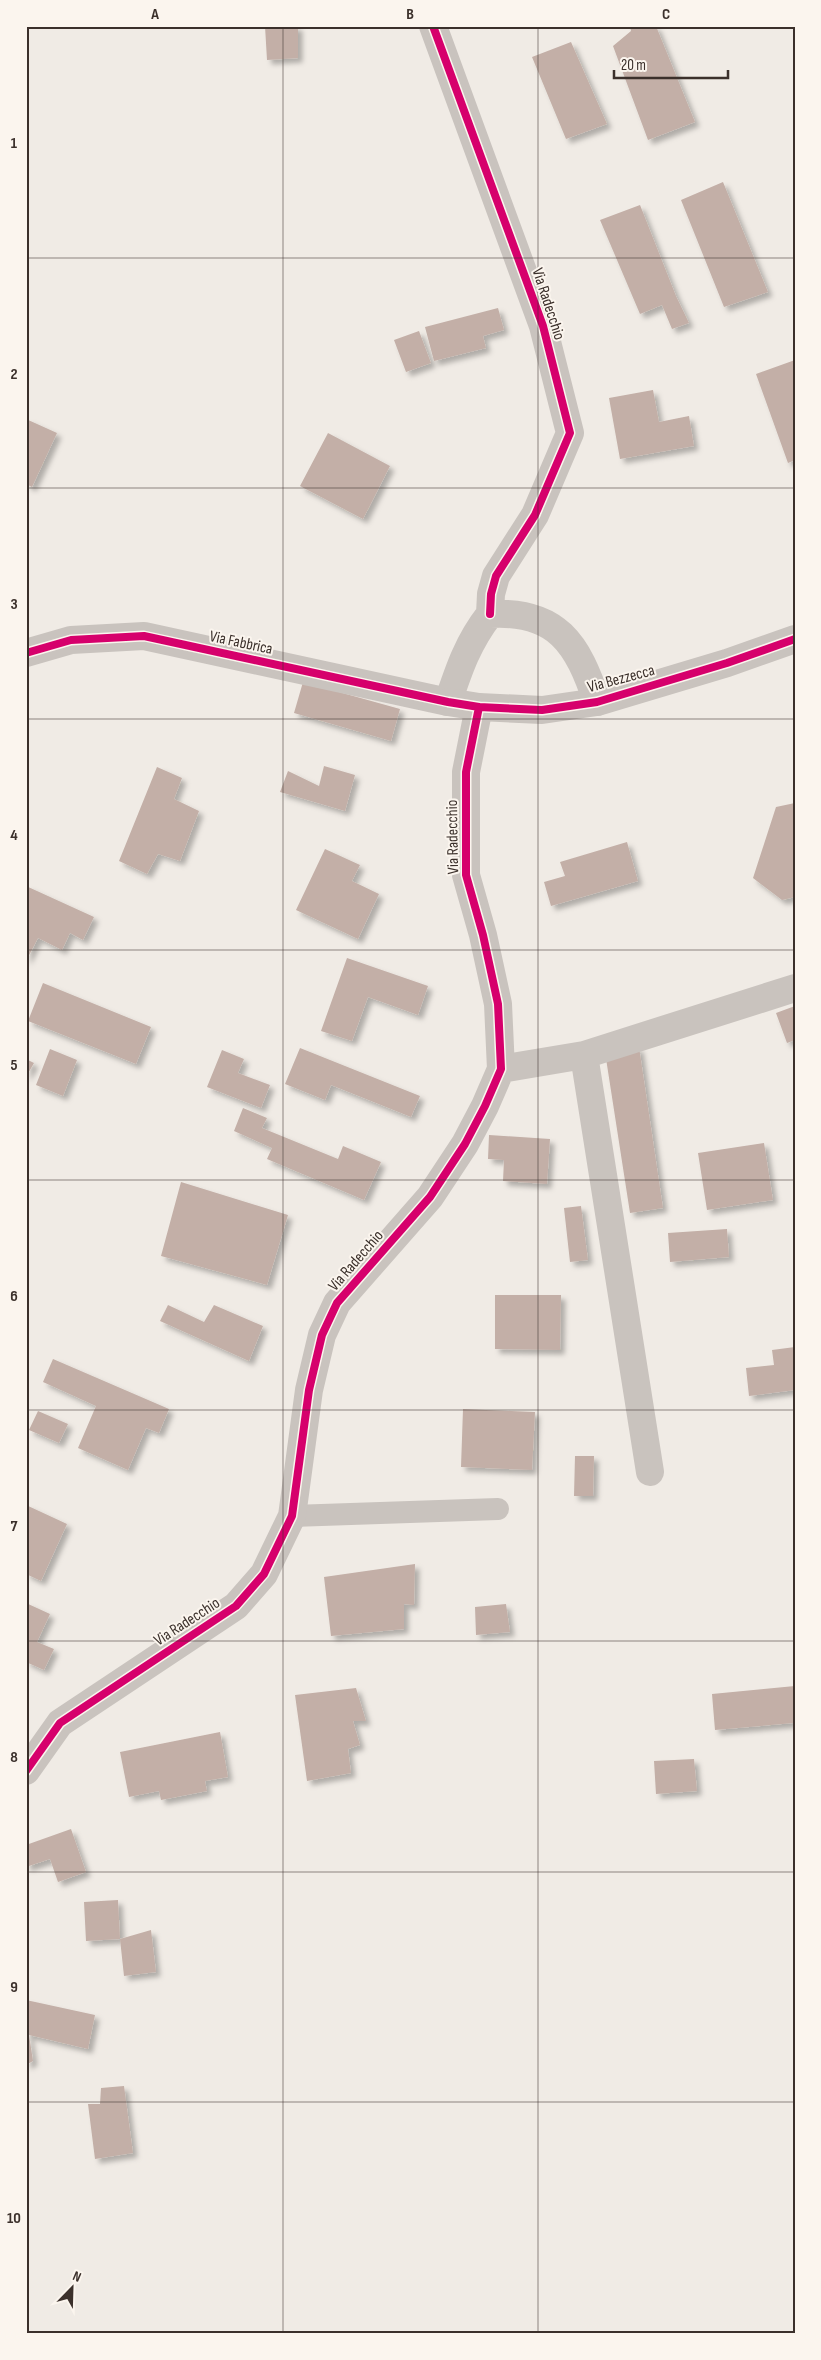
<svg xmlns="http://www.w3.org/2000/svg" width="821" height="2360" font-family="'Sofia Sans Condensed',sans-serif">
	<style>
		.building { fill: #c3afa7; filter: url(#shadow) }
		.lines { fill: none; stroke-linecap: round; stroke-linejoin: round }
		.service { stroke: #c9c3be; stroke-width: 22 }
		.minor { stroke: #c9c3be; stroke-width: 28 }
		.tertiary { stroke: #c9c3be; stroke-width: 28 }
		.cycleway-casing { stroke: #fbf5ee; stroke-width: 11 }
		.cycleway { stroke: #d6006c; stroke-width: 8 }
		.grid { fill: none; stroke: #3b302b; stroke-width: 1; stroke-opacity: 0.55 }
		.labels { text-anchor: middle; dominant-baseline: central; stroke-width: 4; stroke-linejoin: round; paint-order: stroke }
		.street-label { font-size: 16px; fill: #3b302b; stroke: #fbf5ee }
		.neatline { fill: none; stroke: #3b302b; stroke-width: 2 }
		.grid-label { font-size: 16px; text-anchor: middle; font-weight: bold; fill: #3b302b }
	</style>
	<defs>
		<filter id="shadow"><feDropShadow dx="4.5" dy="4.5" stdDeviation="2.5" flood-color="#0004"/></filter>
	</defs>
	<rect width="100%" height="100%" fill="#f0ebe5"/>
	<path class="building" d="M265,26H298V58L267,60Z
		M630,26H656L695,122L648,140L613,46L631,31Z
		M571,42L607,124L566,139L532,57Z
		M723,182L768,292L724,307L681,200Z
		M640,205L676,296L689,323L672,329L662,305L640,314L600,220Z
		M498,308L504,330L483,336L486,348L434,361L425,327Z
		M419,331L431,363L406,372L394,340Z
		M795,360V460L788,463L756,374Z
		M653,390L659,422L689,416L694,446L620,459L609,398Z
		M26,419L57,433L32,487L26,484Z
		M328,433L390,466L363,519L300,486Z
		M303,682L400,709L391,741L294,713Z
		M324,766L355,775L345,811L280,792L288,771L319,786Z
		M157,767L182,778L174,799L199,811L180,861L158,854L147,874L119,861Z
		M795,803V897L782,900L753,878L776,807Z
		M627,842L638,881L551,906L544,882L565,876L560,862Z
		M325,849L360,865L352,881L379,894L358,939L296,910Z
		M26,886L94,917L83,940L70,933L62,950L38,938L26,961Z
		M347,958L428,986L418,1015L368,997L352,1041L321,1031Z
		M43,983L151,1027L136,1064L28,1021Z
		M795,1006V1040L787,1043L776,1013Z
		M639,1047L663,1208L630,1213L605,1052Z
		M300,1048L420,1096L411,1117L331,1085L325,1100L285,1084Z
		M50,1049L77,1060L63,1096L36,1085Z
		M222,1050L244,1059L238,1073L270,1085L261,1108L207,1087Z
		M26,1059L34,1063L26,1077Z
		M243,1108L267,1118L262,1128L338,1159L343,1146L381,1162L364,1200L267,1159L272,1148L234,1131Z
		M489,1135L550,1139L547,1184L503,1181L504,1160L488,1159Z
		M764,1143L773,1200L707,1210L698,1153Z
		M181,1182L288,1215L267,1285L161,1256Z
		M581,1206L588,1260L570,1262L564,1208Z
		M727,1229L729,1257L670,1262L668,1233Z
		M495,1295H561L560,1350L495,1349Z
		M168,1305L204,1322L214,1305L263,1326L249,1361L160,1321Z
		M795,1347V1390L749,1396L746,1368L774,1365L772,1350Z
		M53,1359L169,1409L159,1433L146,1428L128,1470L78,1448L96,1406L43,1382Z
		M463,1409L535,1412L532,1470L461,1467Z
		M38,1411L68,1424L59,1443L29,1430Z
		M575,1456H594L593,1496H574Z
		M26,1505L67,1524L41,1581L26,1574Z
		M415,1564L414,1605L404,1604V1629L331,1636L324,1577Z
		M26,1603L50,1614L37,1642L54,1649L44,1670L26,1662Z
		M506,1604L510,1632L476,1635L475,1607Z
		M795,1686V1732L793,1723L715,1730L712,1694Z
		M356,1688L366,1721H353L360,1745L348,1749L351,1773L307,1781L295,1695Z
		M220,1732L228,1777L205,1781L207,1791L161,1800L159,1791L129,1797L120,1752Z
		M694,1759L697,1791L656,1794L654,1761Z
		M71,1829L86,1872L58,1882L50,1859L26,1867V1845Z
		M118,1900L120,1939L86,1941L84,1902Z
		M151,1930L156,1972L124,1976L120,1939Z
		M26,2000L95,2015L88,2049L29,2035L33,2061L26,2065Z
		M124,2086L133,2153L95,2159L88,2104H100L101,2088Z"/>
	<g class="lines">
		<path class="service" d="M292,1516L498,1509"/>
		<path class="minor" d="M433,26L543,326L570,433L535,515L496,576L491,594L490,614
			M26,653L71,640L144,636L448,702C459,669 468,642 490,614C557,610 578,644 597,702
			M584,1055L650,1472
			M501,1069L584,1055L795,988
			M26,1771L60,1723L236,1606L264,1574L292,1516L309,1390L322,1335L337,1303L430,1197L465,1144L485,1106L501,1069L498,1004L483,935L466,875V772L479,707"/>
		<path class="tertiary" d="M448,702L479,707L542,710L597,702L727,663L795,639"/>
		<defs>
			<path id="cycleway" d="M433,26L543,326L570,433L535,515L496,576L491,594L490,614
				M26,653L71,640L144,636L448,702L479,707L542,710L597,702L727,663L795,639
				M26,1771L60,1723L236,1606L264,1574L292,1516L309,1390L322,1335L337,1303L430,1197L465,1144L485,1106L501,1069L498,1004L483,935L466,875V772L479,707"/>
		</defs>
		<use href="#cycleway" class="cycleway-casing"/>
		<use href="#cycleway" class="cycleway"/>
	</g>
	<path class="grid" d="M283,26V2334M538,26V2334M26,258H795M26,488H795M26,719H795M26,950H795M26,1180H795M26,1410H795M26,1641H795M26,1872H795M26,2102H795"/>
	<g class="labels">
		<g class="street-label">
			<text transform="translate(548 304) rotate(72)">Via Radecchio</text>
			<text transform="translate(241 643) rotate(12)">Via Fabbrica</text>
			<text transform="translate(621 679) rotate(-15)">Via Bezzecca</text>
			<text transform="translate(453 837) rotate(-91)">Via Radecchio</text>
			<text transform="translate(356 1261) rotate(-49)">Via Radecchio</text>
			<text transform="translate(187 1622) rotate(-33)">Via Radecchio</text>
		</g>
	</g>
	<rect width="821" height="2360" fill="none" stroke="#fbf5ee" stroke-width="55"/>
	<g transform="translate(72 2288) rotate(23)" stroke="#fbf5ee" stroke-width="4" paint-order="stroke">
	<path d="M0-4L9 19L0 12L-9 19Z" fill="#3b302b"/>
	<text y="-8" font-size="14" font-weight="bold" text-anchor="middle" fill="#3b302b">N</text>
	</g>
	<path d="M614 70v8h114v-8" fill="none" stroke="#3b302b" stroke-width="2.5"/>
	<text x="621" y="70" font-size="15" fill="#3b302b" stroke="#fbf5ee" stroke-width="4" paint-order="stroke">20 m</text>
	<rect x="28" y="28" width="766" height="2304" class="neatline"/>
	<g class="grid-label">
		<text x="155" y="19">A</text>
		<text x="410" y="19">B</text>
		<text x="666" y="19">C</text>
		<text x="14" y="148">1</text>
		<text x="14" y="379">2</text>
		<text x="14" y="609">3</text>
		<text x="14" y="840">4</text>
		<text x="14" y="1070">5</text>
		<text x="14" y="1301">6</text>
		<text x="14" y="1531">7</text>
		<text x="14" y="1762">8</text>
		<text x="14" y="1992">9</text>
		<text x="14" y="2223">10</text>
	</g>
</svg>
